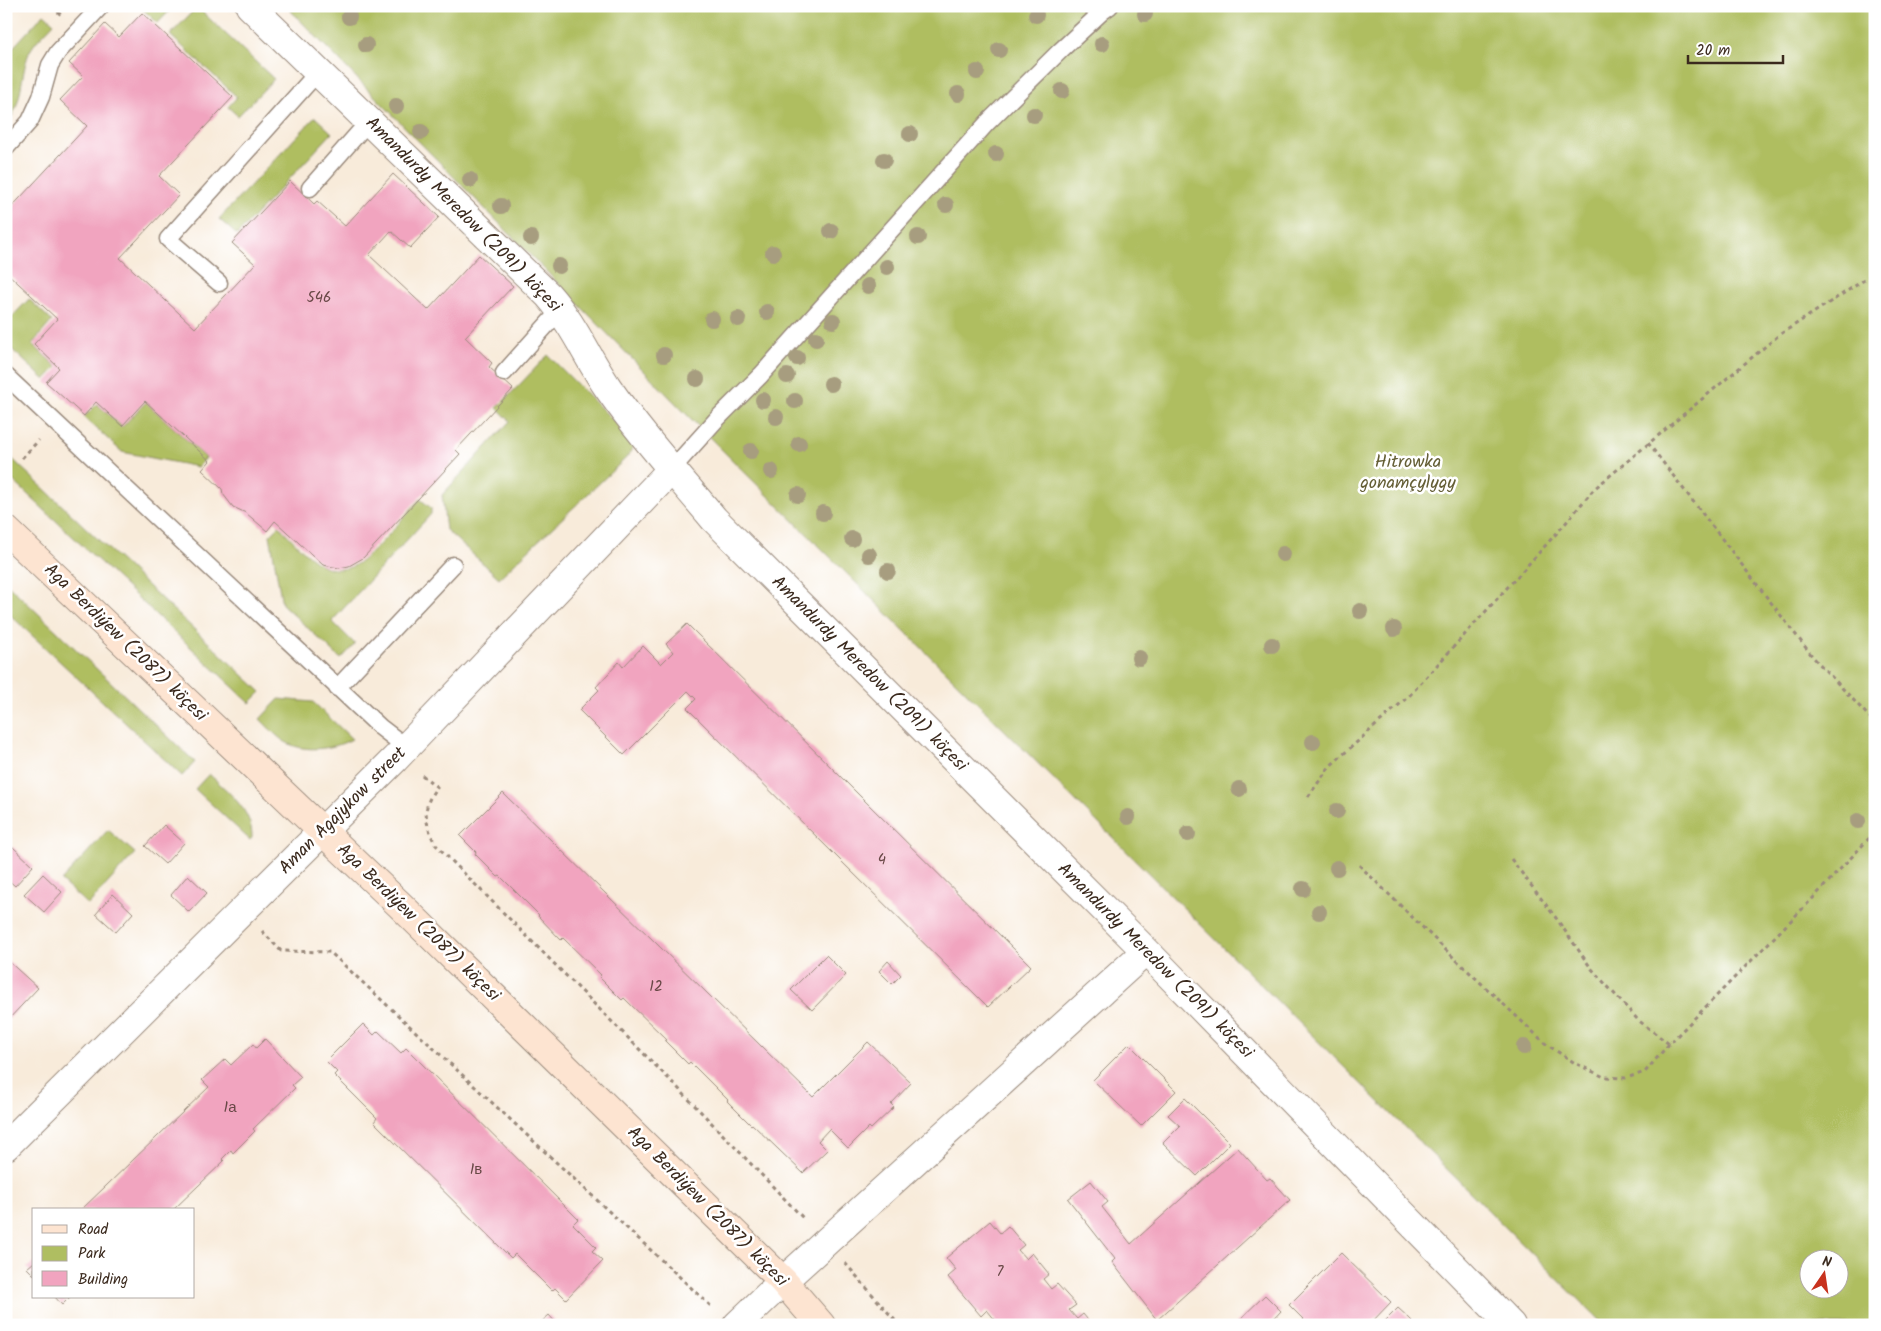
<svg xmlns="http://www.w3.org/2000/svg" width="1881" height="1331" font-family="Kalam,sans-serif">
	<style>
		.green { fill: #afbe61; stroke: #757440; fill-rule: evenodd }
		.building { fill: #f1a4bf }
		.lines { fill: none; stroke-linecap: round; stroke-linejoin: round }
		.lane-casing { stroke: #9a8a7c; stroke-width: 19 }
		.street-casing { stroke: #9a8a7c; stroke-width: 30 }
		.secondary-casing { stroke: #9a8a7c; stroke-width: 30 }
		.path { stroke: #9a8a7c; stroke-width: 3; stroke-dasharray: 4 4; stroke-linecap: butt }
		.lane { stroke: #fff; stroke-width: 16 }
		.street { stroke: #fff; stroke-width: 28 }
		.secondary { stroke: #fde4d1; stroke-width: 28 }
		.tree { fill: #a79d7f }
		.labels { text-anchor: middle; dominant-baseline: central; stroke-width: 5; stroke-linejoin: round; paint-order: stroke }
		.number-label { font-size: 15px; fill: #684846 }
		.street-label { font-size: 18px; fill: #3b2a1e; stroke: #fff }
		.park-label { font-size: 18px; fill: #645e35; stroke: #fff }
	</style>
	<rect width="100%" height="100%" fill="#fff"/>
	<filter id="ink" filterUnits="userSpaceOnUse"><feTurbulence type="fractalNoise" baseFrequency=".02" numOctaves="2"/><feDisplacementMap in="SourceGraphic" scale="10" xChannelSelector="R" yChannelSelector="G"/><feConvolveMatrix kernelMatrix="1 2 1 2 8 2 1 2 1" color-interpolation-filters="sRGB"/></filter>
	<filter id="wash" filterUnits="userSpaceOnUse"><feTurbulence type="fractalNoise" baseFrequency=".0096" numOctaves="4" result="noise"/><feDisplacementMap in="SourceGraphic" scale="20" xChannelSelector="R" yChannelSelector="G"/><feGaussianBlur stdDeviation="1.12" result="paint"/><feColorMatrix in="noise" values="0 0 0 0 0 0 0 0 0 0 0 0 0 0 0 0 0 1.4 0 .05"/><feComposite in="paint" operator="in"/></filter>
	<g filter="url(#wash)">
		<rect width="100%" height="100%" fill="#f8ebda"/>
		<path class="green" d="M139,6H174L158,23Z
			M286,6H1875V1325H1604L696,424ZM1808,1258H1838V1288H1808Z
			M197,7L274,79L238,116L228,107L237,97L170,35Z
			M44,14L54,23C46,32 34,42 29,53C20,76 23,104 7,123L6,55Z
			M315,117L332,133L237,235L219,219Z
			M29,299L52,321L32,344L57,367L45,380L6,344V323Z
			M548,355L628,435C635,444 633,449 626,458L499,578L446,530L442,495L510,421L497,408Z
			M146,402L206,458L198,467L122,452L84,417L97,404L122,427Z
			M6,453L261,692L250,703L6,474Z
			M420,499L431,508V514L332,621L355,644L341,659L282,604L270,535L279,526C292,539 306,556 322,565C332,571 346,570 355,565C375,554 404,516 420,499Z
			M6,583L195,762L182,776L6,611Z
			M279,699L313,702L352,739C332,750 300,754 281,739C273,733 267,726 260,719Z
			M209,774C227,791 253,810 252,838L250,840L195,789Z
			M108,830L135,853L88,905L61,881Z"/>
		<g id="blocks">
			<path class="building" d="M142,13L233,97L159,176L179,195L120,258L195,328L255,264L232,243L290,181L314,204L317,201L345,226L393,174L439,217L410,248L391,231L369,255L428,310L479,255L513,286L465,337L492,363L489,367L513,389L456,450L460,454L363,558L349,566L339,568L323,565L275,521L267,531L246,513L233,507L223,494L222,489L202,470L210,461L145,401L122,426L96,402L84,416L46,382L59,368L34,344L57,319L6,272V213L87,126L60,100L83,76L69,63L105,24L119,37Z
				M687,624L1031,966L988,1007L687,708L696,699L688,691L624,755L579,710L599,690L596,687L619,662L623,667L643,646L661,664L673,652L666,644Z
				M503,793L813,1097L868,1042L911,1083L891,1104L894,1107L871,1129L869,1127L848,1148L829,1129L818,1141L827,1150L803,1173L752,1124L751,1125L727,1101L728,1100L690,1062L688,1064L665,1041L667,1040L624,998L622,1000L599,977L601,975L563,938L561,940L538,916L539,915L500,876L498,877L475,854L476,852L460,836Z
				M164,825L184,843L165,864L145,846Z
				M13,847L33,866L15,886L6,878V854Z
				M43,874L62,892L44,912L24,894Z
				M188,875L207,893L189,912L171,895Z
				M113,894L133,913L116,932L96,914Z
				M826,955L846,975L812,1010L791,990Z
				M6,959L38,988L6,1022Z
				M888,961L901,975L892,984L879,971Z
				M363,1024L374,1035L378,1031L401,1053L406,1048L578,1219L573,1224L596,1247L592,1251L603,1261L566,1299L555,1288L552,1291L515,1254L511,1258L374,1122L377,1118L334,1075L337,1072L326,1061Z
				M265,1039L301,1077L292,1085L295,1088L253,1129L255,1131L233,1153L231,1150L222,1159L224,1161L173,1210H81L209,1087L202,1080L225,1059L231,1065L253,1044L256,1048Z
				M1129,1044L1176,1091L1141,1126L1093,1080Z
				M1185,1098L1230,1143L1197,1176L1163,1143L1180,1126L1168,1115Z
				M1238,1148L1267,1180L1270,1178L1290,1200L1157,1320L1112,1262L1115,1259L1068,1199L1091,1181L1108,1202L1102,1207L1131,1244Z
				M990,1221L1000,1233L1008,1226L1024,1245L1018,1250L1026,1259L1032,1253L1049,1274L1043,1279L1051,1289L1057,1284L1076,1305L1069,1310L1077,1319L1083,1314L1092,1325H991L996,1321L987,1310L981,1316L948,1277L956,1270L946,1258Z
				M1341,1253L1391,1302L1369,1325H1302L1301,1324L1304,1320L1289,1305Z
				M34,1262V1275L27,1268Z
				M1265,1295L1281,1311L1268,1325H1238L1236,1323Z
				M55,1297H70L62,1305Z
				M1398,1308L1409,1318L1416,1325H1381Z
				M549,1315L558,1325H533L537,1322L539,1324Z"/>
		</g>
	</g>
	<g filter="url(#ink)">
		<use href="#blocks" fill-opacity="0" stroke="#9a8a7c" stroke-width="1"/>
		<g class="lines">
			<defs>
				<path id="lane" d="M6,148L30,121L41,97L50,65L58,52L101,6
					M310,188L369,121
					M219,283L168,239L318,72
					M504,373L561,309
					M6,376L380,727L406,747
					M672,469L716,420L761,375L988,122L1061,50L1103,11L1110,6
					M337,688L453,565"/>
				<path id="street" d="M250,6L548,295C573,323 587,357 608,388C640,434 678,476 714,519L1146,951L1511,1325
					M6,1146L395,759L672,469
					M737,1325L783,1281L1146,951"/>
				<path id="secondary" d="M6,530L400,905L783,1281L821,1325"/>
			</defs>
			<use href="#lane" class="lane-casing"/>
			<use href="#street" class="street-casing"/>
			<use href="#secondary" class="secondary-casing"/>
			<path class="path" d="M52,6L61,15
				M1648,443L1813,657L1875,723
				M22,458L39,440
				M422,775L437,787C421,807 425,822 435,844L676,1086L805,1220
				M1308,797L1330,766L1410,695L1564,525L1594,489L1779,335L1875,273
				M1511,859L1556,918L1591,968L1638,1020L1669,1044
				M1359,865L1452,956L1546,1044L1575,1063L1604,1077L1626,1078L1645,1072L1669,1044L1815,896L1875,832
				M262,931L281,951L330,952L713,1308
				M845,1263L899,1325"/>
			<use href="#lane" class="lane"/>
			<use href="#street" class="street"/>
			<use href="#secondary" class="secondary"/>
		</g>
		<g class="tree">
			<circle cx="1145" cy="14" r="8"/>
			<circle cx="1036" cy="15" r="8"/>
			<circle cx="349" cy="17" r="8"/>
			<circle cx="1102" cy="44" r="8"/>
			<circle cx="366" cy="45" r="8"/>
			<circle cx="999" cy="50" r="8"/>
			<circle cx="977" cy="72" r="8"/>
			<circle cx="1062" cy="91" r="8"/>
			<circle cx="958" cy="94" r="8"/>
			<circle cx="396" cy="106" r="8"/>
			<circle cx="1034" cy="115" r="8"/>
			<circle cx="421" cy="132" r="8"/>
			<circle cx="910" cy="134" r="8"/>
			<circle cx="996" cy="154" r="8"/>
			<circle cx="884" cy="160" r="8"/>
			<circle cx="470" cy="180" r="8"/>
			<circle cx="946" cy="205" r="8"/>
			<circle cx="501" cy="206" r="8"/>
			<circle cx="831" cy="231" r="8"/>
			<circle cx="918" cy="237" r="8"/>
			<circle cx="531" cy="238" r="8"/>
			<circle cx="773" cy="253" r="8"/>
			<circle cx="559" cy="266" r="8"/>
			<circle cx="887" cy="267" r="8"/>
			<circle cx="868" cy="286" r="8"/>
			<circle cx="767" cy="312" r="8"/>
			<circle cx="712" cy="319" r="8"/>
			<circle cx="738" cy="319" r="8"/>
			<circle cx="833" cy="321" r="8"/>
			<circle cx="816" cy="339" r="8"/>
			<circle cx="664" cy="355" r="8"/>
			<circle cx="797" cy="358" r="8"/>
			<circle cx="787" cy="376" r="8"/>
			<circle cx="697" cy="379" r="8"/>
			<circle cx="831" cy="384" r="8"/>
			<circle cx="763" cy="400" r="8"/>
			<circle cx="795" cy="401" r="8"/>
			<circle cx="776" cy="417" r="8"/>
			<circle cx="799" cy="444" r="8"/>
			<circle cx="751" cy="451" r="8"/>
			<circle cx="771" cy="471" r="8"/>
			<circle cx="798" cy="495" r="8"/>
			<circle cx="823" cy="513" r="8"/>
			<circle cx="852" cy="539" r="8"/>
			<circle cx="1283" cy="554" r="8"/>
			<circle cx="869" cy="555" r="8"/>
			<circle cx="888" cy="571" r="8"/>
			<circle cx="1360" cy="611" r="8"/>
			<circle cx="1394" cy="629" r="8"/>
			<circle cx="1272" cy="645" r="8"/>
			<circle cx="1139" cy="658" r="8"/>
			<circle cx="1313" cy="742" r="8"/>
			<circle cx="1239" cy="789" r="8"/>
			<circle cx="1337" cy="811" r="8"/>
			<circle cx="1128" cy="817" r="8"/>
			<circle cx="1858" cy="821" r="8"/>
			<circle cx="1188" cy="834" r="8"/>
			<circle cx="1337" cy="868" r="8"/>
			<circle cx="1303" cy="889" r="8"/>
			<circle cx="1319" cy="912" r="8"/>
			<circle cx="1524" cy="1047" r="8"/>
		</g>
	</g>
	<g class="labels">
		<g class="number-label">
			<text x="319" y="298">546</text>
			<text x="882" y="860">4</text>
			<text x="656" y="987">12</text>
			<text x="230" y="1108">1а</text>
			<text x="476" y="1170">1в</text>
			<text x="1000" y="1272">7</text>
		</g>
		<g class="street-label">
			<text transform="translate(463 215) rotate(45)">Amandurdy Meredow (2091) köçesi</text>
			<text transform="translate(125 643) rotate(44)">Aga Berdiýew (2087) köçesi</text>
			<text transform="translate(869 674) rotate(45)">Amandurdy Meredow (2091) köçesi</text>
			<text transform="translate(343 811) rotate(-45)">Aman Agajykow street</text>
			<text transform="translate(418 923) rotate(44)">Aga Berdiýew (2087) köçesi</text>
			<text transform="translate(1155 961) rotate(45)">Amandurdy Meredow (2091) köçesi</text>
			<text transform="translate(707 1207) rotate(45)">Aga Berdiýew (2087) köçesi</text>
		</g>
		<g class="park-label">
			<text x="1408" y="462">Hitrowka<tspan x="1408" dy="21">gonamçylygy</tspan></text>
		</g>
	</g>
	<rect width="1881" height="1331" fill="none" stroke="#fff" stroke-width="25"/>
	<rect x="32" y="1208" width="162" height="90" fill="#ffffff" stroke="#b1aaa5"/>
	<rect x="42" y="1225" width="25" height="8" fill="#fde4d1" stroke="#b1aaa5"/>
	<text x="78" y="1234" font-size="15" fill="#3b2a1e">Road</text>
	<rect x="42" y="1246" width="25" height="15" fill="#afbe61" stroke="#b1aaa5"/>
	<text x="78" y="1258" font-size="15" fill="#3b2a1e">Park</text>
	<rect x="42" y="1271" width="25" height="15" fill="#f1a4bf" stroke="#b1aaa5"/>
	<text x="78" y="1284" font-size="15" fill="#3b2a1e">Building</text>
	<g transform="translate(1824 1274) rotate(13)"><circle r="24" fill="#ffffff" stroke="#b1aaa5"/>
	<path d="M0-4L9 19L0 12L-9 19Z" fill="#c8321e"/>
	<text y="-8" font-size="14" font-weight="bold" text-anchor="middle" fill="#3b2a1e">N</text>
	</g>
	<path d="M1688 55v8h95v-8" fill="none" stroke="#3b2a1e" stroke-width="2.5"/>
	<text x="1696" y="55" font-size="15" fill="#3b2a1e" stroke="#ffffff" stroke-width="4" paint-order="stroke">20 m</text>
</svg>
